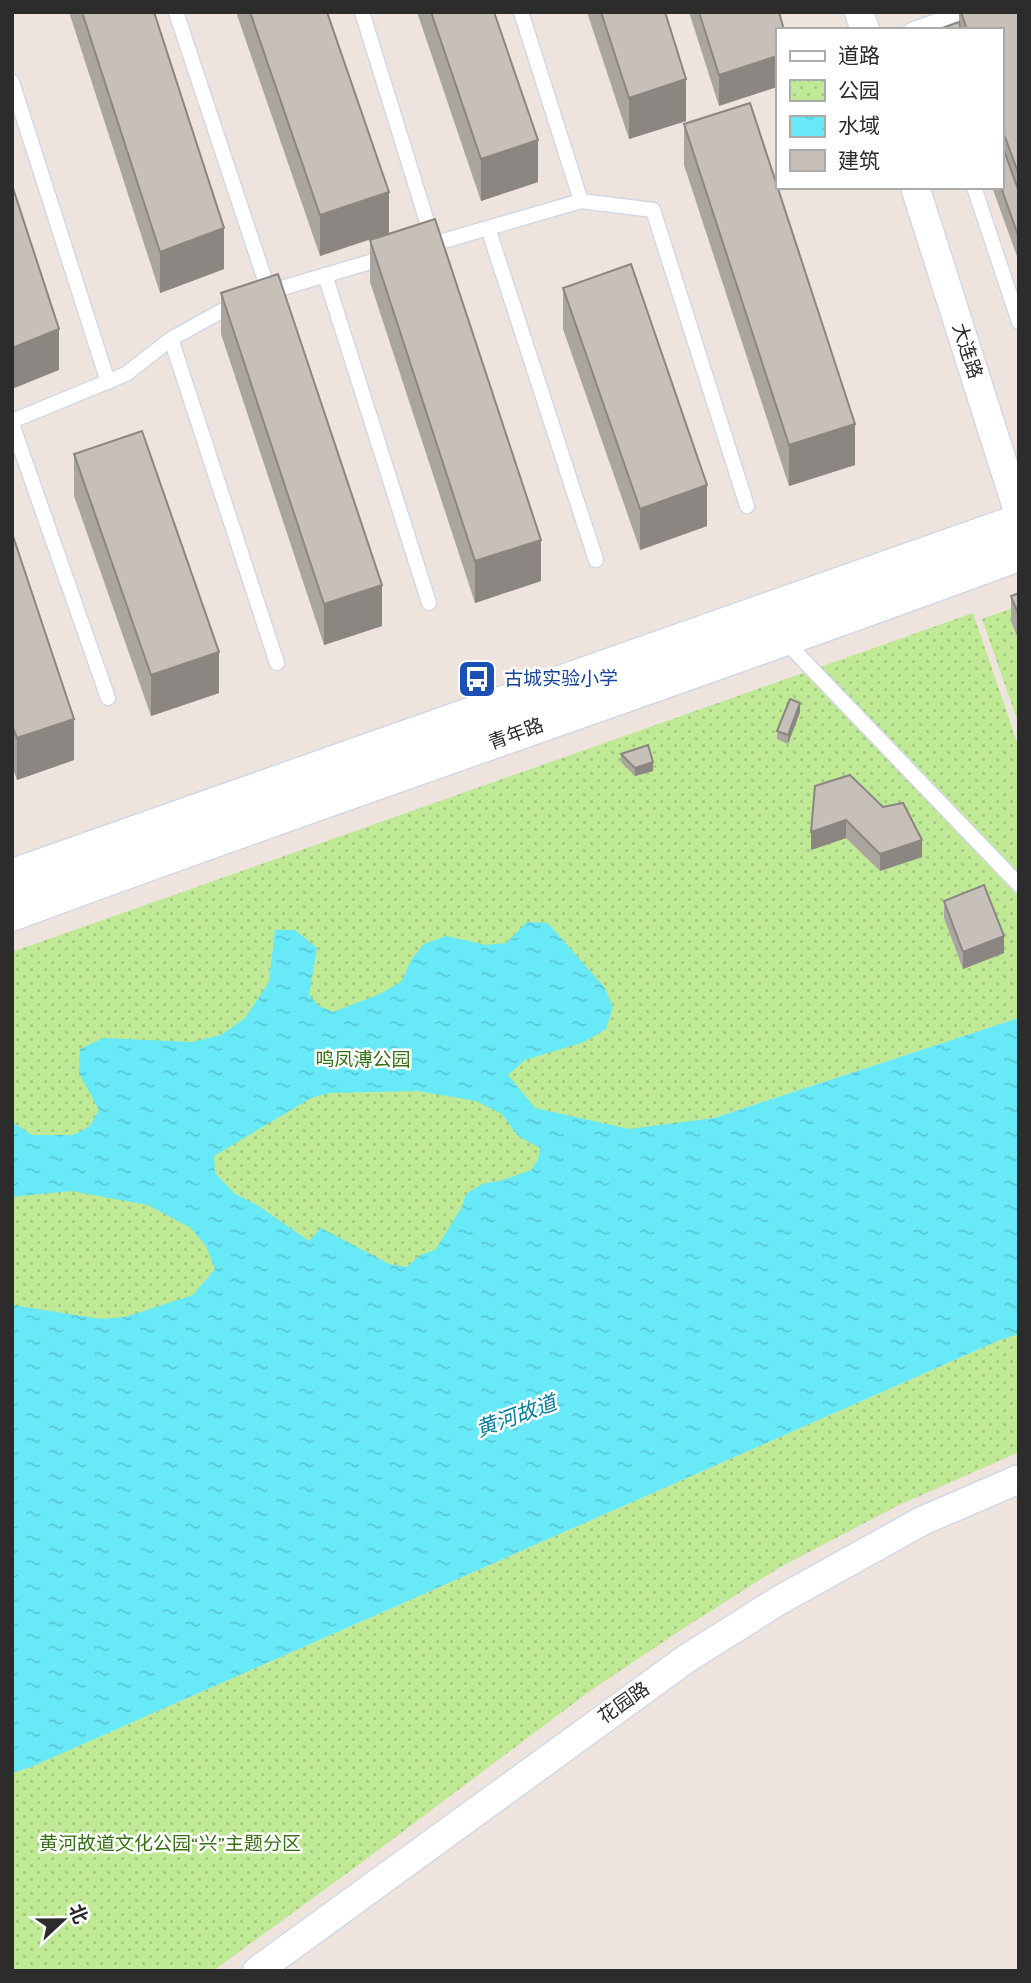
<svg xmlns="http://www.w3.org/2000/svg" width="1031" height="1983" font-family="Karla,'Noto Sans SC',sans-serif">
	<style>
		.park { fill: url(#park-dots) }
		.water { fill: url(#water-ripples); fill-rule: evenodd }
		.lines { fill: none; stroke-linecap: round; stroke-linejoin: round }
		.service-casing { stroke: #d2d9e5; stroke-width: 17 }
		.minor-casing { stroke: #d2d9e5; stroke-width: 31 }
		.tertiary-casing { stroke: #d2d9e5; stroke-width: 38 }
		.service { stroke: #fff; stroke-width: 14 }
		.minor { stroke: #fff; stroke-width: 28 }
		.tertiary { stroke: #fff; stroke-width: 35 }
		.wall { fill: #aaa59e }
		.shaded-wall { fill: #8b8681 }
		.building { fill: #c6c0b8; stroke: #8b8681; stroke-width: 2 }
		.labels { text-anchor: middle; dominant-baseline: central; stroke-width: 5; stroke-linejoin: round; paint-order: stroke }
		.street-label { font-size: 19px; fill: #2c2c2c; stroke: #fff }
		.transit-label { font-size: 19px; fill: #164399; stroke: #fff; text-anchor: start }
		.park-label { font-size: 19px; fill: #367015; stroke: #fff }
		.water-label { font-size: 21px; font-style: italic; fill: #047e9a; stroke: #fff }
	</style>
	<defs>
		<pattern id="park-dots" width="8" height="8" patternUnits="userSpaceOnUse" patternTransform="scale(1.75)"><rect width="8" height="8" fill="#bfe995"/><path d="M2 2h.1M6 6h.1" fill="none" stroke="#a4c881" stroke-width="1.8" stroke-linecap="round"/></pattern>
		<pattern id="water-ripples" width="26" height="14" patternUnits="userSpaceOnUse" patternTransform="scale(1.75)"><rect width="26" height="14" fill="#68e9f8"/><path d="M2 4q2-2 4 0t4 0M15 11q2-2 4 0t4 0" fill="none" stroke="#5ac8d5"/></pattern>
	</defs>
	<rect width="100%" height="100%" fill="#eee4dd"/>
	<path class="park" d="M1019,606V725L982,619Z
		M973,613L1019,748V1018L714,1118L418,1280L12,1380V952Z
		M1019,1334V1452L897,1506L777,1569L681,1630L590,1691L361,1863L213,1971H12V1773L31,1767L1000,1340Z"/>
	<path class="water" d="M527,922L548,923L604,987L613,1007L606,1029L584,1042L525,1060L508,1075L535,1108L629,1129L714,1118L1019,1018V1334L1000,1340L31,1767L12,1773V1305L101,1319L125,1317L193,1295L215,1269L206,1246L191,1228L148,1205L71,1191L12,1197V1122L32,1135H73L90,1126L99,1110L79,1073L80,1049L104,1038L192,1042L221,1035L245,1018L269,982L275,930H295L317,948L309,995L319,1006L333,1012L380,994L402,981L411,960L424,944L446,936L486,945L506,943ZM417,1091L476,1101L502,1114L518,1136L540,1148L538,1160L531,1170L503,1180L482,1184L466,1194L462,1207L435,1250L420,1255L407,1267L389,1264L321,1228L309,1241L257,1205L235,1194L215,1173L214,1156L311,1098L330,1093Z"/>
	<g class="lines">
		<defs>
			<path id="service" d="M176,12L269,292
				M362,12L432,238
				M521,12L581,201
				M911,30L962,12
				M12,82L108,382
				M974,187L1019,322
				M488,228L596,560
				M426,246L581,201L653,210L747,506
				M325,275L429,603
				M265,293L387,257
				M171,339L277,663
				M12,421L126,374L171,339L236,303
				M12,424L108,698
				M784,640L1019,885"/>
			<path id="minor" d="M859,12L865,30
				M915,187L1019,514
				M257,1971L686,1659L778,1601L922,1521L1019,1479"/>
			<path id="tertiary" d="M12,877L1019,522
				M12,913C346,789 685,677 1019,553"/>
		</defs>
		<use href="#service" class="service-casing"/>
		<use href="#minor" class="minor-casing"/>
		<use href="#tertiary" class="tertiary-casing"/>
		<use href="#service" class="service"/>
		<use href="#minor" class="minor"/>
		<use href="#tertiary" class="tertiary"/>
	</g>
	<path class="wall" d="M69,12H154L224,269L160,293Z
		M236,12H327L389,233L320,256Z
		M417,12H494L538,182L481,201Z
		M587,12H665L686,121L629,139Z
		M689,12H779L719,106Z
		M959,12H1019V262L992,187H1001V30H945V27L959,22Z
		M684,124L855,465L789,486L684,165Z
		M370,240L541,581L475,603L370,282Z
		M563,288L707,526L640,550L563,329Z
		M221,293L382,626L324,645L221,334Z
		M74,454L219,693L151,716L74,496Z
		M12,533L74,760L17,780L12,766Z
		M1019,593V641L1011,621V596Z
		M800,712L788,744L777,739V731Z
		M621,754L653,771L635,776L621,762Z
		M815,786L922,857L880,871L846,838L811,850Z
		M944,901L1004,953L963,969L944,918Z"/>
	<path class="shaded-wall" d="M777,56V87L719,106V75Z
		M686,79V121L629,139V98Z
		M538,140V182L481,201V159Z
		M389,192V233L320,256V215Z
		M224,228V269L160,293V252Z
		M59,329V370L12,389V348Z
		M855,424V465L789,486V445Z
		M707,485V526L640,550V509Z
		M541,540V581L475,603V561Z
		M382,585V626L324,645V604Z
		M219,652V693L151,716V675Z
		M800,703V712L788,744V735Z
		M74,719V760L17,780V738Z
		M653,762V771L635,776V768Z
		M846,820V838L811,850V832Z
		M922,840V857L880,871V854Z
		M1004,936V953L963,969V952Z"/>
	<path class="building" d="M82,12H154L224,228L160,252Z
		M250,12H327L389,192L320,215Z
		M431,12H494L538,140L481,159Z
		M601,12H665L686,79L629,98Z
		M699,12H779L784,30H777V56L719,75Z
		M961,12H1019V175L1001,126V30H967Z
		M959,22L961,30H946L945,27Z
		M750,103L855,424L789,445L684,124Z
		M1001,142L1019,192V238L1001,187Z
		M12,185L59,329L12,348Z
		M435,219L541,540L475,561L370,240Z
		M631,264L707,485L640,509L563,288Z
		M278,274L382,585L324,604L221,293Z
		M142,431L219,652L151,675L74,454Z
		M12,533L74,719L17,738L12,725Z
		M1019,593V616L1011,596Z
		M790,699L800,703L788,735L777,731Z
		M648,745L653,762L635,768L621,754Z
		M850,775L883,807L903,803L922,840L880,854L846,820L811,832L815,786Z
		M984,885L1004,936L963,952L944,901Z"/>
	<defs>
		<symbol id="bus-square" viewBox="-11 -11 22 22"><rect x="-9" y="-9" width="18" height="18" rx="4" fill="#1a4fb4" stroke="#fff"/><path d="M-5-6H5V4H4V6H2V4H-2V6H-4V4H-5ZM-3.5-4V0h7V-4ZM-3.5 1.2v1.5H-2V1.2ZM2 1.2v1.5H3.5V1.2Z" fill="#fff"/></symbol>
	</defs>
	<g fill-rule="evenodd">
		<use href="#bus-square" x="455" y="657" width="44" height="44"/>
	</g>
	<g class="labels">
		<g class="street-label">
			<text transform="translate(967 351) rotate(72)">大连路</text>
			<text transform="translate(516 734) rotate(-20)">青年路</text>
			<text transform="translate(624 1703) rotate(-35)">花园路</text>
		</g>
		<g class="transit-label">
			<text x="504" y="679">古城实验小学</text>
		</g>
		<g class="park-label">
			<text x="363" y="1060">鸣凤溥公园</text>
			<text x="170" y="1844">黄河故道文化公园“兴”主题分区</text>
		</g>
		<g class="water-label">
			<text transform="translate(516 1416) rotate(-20)">黄河故道</text>
		</g>
	</g>
	<rect width="1031" height="1983" fill="none" stroke="#2c2c2c" stroke-width="28"/>
	<rect x="776" y="28" width="228" height="161" fill="#ffffff" stroke="#ababab" stroke-width="2"/>
	<rect x="790" y="51" width="35" height="10" fill="#ffffff" stroke="#ababab" stroke-width="2"/>
	<text x="838" y="63" font-size="21" fill="#2c2c2c">道路</text>
	<rect x="790" y="80" width="35" height="21" fill="url(#park-dots)" stroke="#ababab" stroke-width="2"/>
	<text x="838" y="98" font-size="21" fill="#2c2c2c">公园</text>
	<rect x="790" y="116" width="35" height="21" fill="url(#water-ripples)" stroke="#ababab" stroke-width="2"/>
	<text x="838" y="133" font-size="21" fill="#2c2c2c">水域</text>
	<rect x="790" y="150" width="35" height="21" fill="#c6c0b8" stroke="#ababab" stroke-width="2"/>
	<text x="838" y="168" font-size="21" fill="#2c2c2c">建筑</text>
	<g transform="translate(63 1920) rotate(68)" stroke="#ffffff" stroke-width="5" paint-order="stroke">
	<path d="M0-5L12 26L0 18L-12 26Z" fill="#2c2c2c"/>
	<text y="-10" font-size="19" font-weight="bold" text-anchor="middle" fill="#2c2c2c">北</text>
	</g>
</svg>
